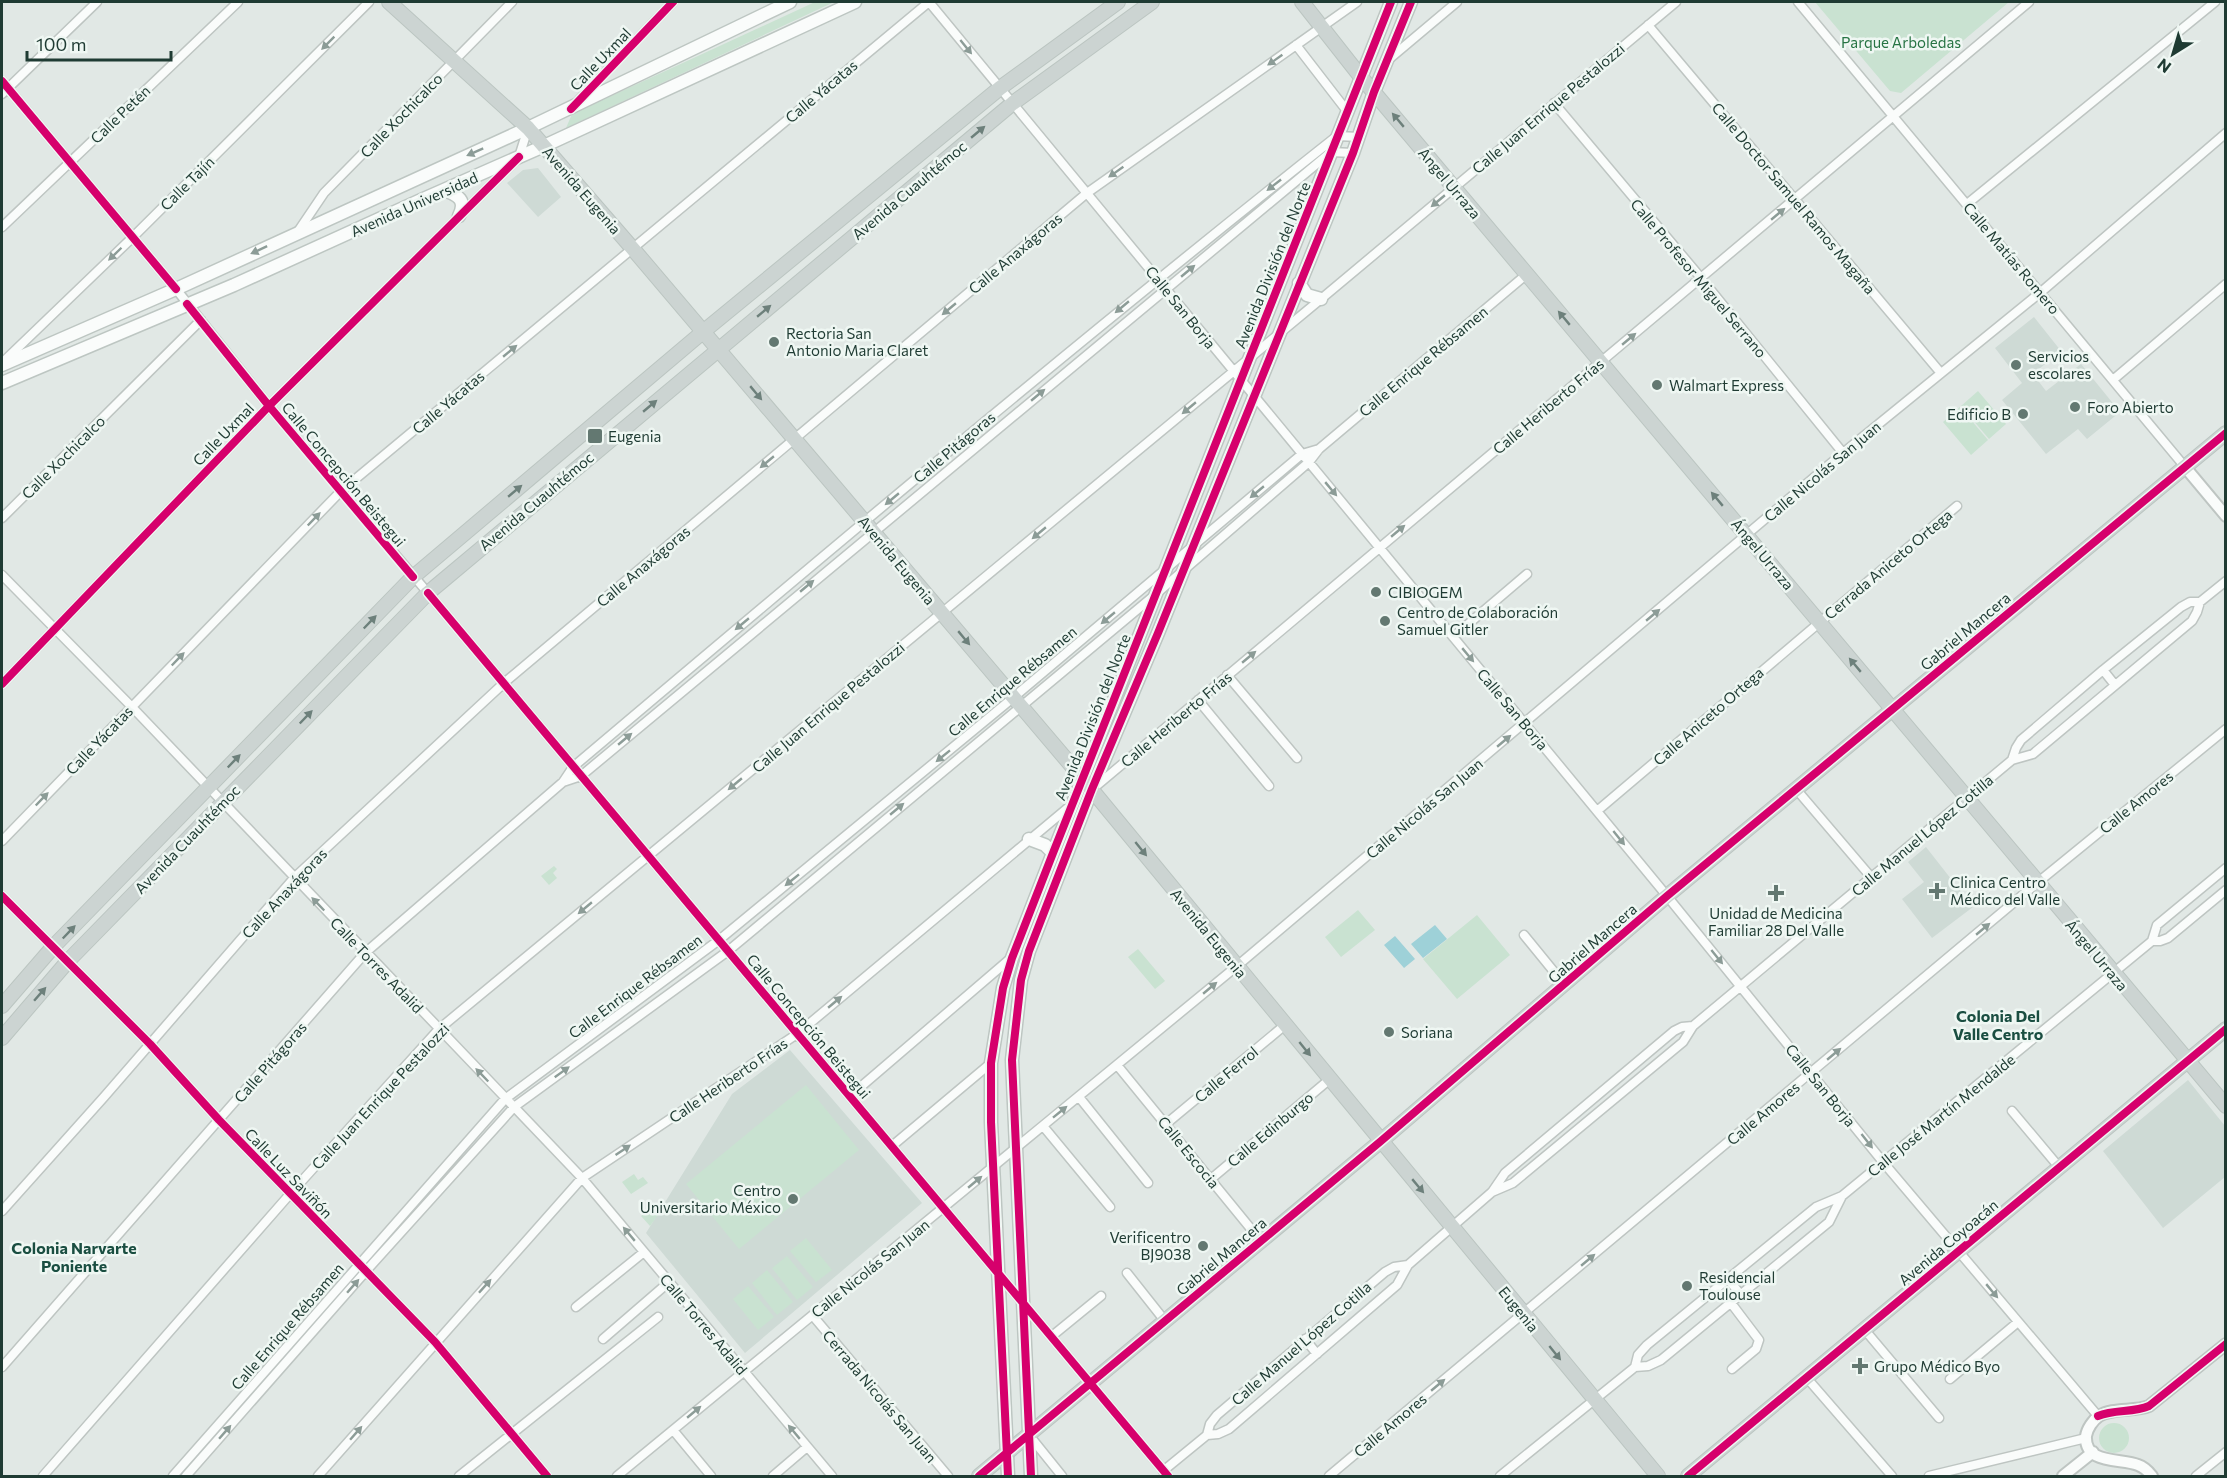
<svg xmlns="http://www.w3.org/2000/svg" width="2227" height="1478" font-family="Commissioner,sans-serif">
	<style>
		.built { fill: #cedad5 }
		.green { fill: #c9e2d1 }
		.water { fill: #9ed1d8 }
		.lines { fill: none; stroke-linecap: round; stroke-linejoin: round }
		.minor-casing { stroke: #bec5c2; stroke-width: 11 }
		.tertiary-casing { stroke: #bec5c2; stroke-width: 14 }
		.secondary-casing { stroke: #bdc6c2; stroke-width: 15 }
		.primary-casing { stroke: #bbc5c1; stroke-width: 16 }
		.minor { stroke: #fafcfb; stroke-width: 8 }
		.tertiary { stroke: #fafcfb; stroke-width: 10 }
		.secondary { stroke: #fafcfb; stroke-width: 12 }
		.primary { stroke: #ccd4d2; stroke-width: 14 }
		.cycleway-casing { stroke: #eff7f3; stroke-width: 11 }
		.cycleway { stroke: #d6006c; stroke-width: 8 }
		.oneway { fill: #8c9c97 }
		.oneway2 { fill: #6d807b }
		.poi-dot { fill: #637871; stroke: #eff7f3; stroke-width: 2 }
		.labels { text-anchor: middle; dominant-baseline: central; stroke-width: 5; stroke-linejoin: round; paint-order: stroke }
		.park-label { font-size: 15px; fill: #277444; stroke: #eff7f3 }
		.street-label { font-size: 15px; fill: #1f3b33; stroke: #eff7f3 }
		.poi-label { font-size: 15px; fill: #1f3b33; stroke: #eff7f3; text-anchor: start }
		.neighbourhood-label { font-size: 16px; font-weight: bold; fill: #1a4e41; stroke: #eff7f3 }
	</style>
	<rect width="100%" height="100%" fill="#e1e8e5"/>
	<path class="built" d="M538,168L561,197L538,217L507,183L523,170Z
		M2034,317L2061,351L2039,369L2042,373L2036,378L2046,391L2081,364L2120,412L2087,439L2078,429L2046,454L2002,400L2022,383L1995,348Z
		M1926,847L1973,907L1932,938L1902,899L1924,882L1908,862Z
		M790,1050L922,1203L745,1353L646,1233L732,1094Z
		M2188,1080L2225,1126V1177L2163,1228L2103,1151Z"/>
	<path class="green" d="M815,2H834L566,128L572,114Z
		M1815,2H2009L1901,93L1890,91Z
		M1978,391L2006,424L1989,439L1961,406Z
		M1960,407L1988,440L1971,455L1943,422Z
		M554,866L557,869L553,873L557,878L549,885L541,876Z
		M1358,910L1375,930L1341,957L1325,937Z
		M1477,915L1510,955L1457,999L1423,959Z
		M1138,949L1165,981L1155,989L1128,957Z
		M806,1085L859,1150L739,1249L686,1184Z
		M634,1174L638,1180L643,1177L648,1183L631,1194L622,1182Z
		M656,1205L661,1211L650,1226L641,1216Z
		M806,1238L832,1270L816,1282L790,1251Z
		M787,1256L813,1287L797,1300L772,1268Z
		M767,1270L793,1302L777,1315L752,1283Z
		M748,1286L774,1317L758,1330L733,1299Z
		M2099 1438a15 15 0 1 1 30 0a15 15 0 1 1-30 0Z"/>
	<path class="water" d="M1435,925L1447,939L1423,958L1411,944Z
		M1395,936L1415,959L1404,968L1384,945Z"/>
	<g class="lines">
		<defs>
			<path id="minor" d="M1798,2L2185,467
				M1648,25L1940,372
				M1296,45L1347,111
				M1388,60L1457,2
				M2,81L176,289L269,406L428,593L1168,1476
				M2,94L97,2
				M578,101L673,2
				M1554,103L1701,278L1843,453
				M1967,204L2215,2
				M2,227L238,2
				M297,233L324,193L512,2
				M2,363L133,237L369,2
				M2114,379L2226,284
				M2,518L201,320
				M2,575L132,707L582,1178L832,1476
				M1453,637L1527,574
				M2103,670L2115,685
				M1227,675L1297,758
				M2,684L269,406L519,157L528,128
				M1198,700L1269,786
				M2012,760L2016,748L2021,740L2103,670L2181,607L2190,602H2200L2226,581
				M563,782L581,776L1331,152L1353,153
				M1095,787L2029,2
				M1796,789L1871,877
				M1597,811L1957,506
				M2,841L341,491L929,2L1667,896L1883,1162L2098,1416
				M2,896L150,1044L219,1120L435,1342L547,1476
				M1524,935L1564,984
				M2152,941L2157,925L2226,868
				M1117,1065L1260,1240
				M850,1096L1011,958
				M1079,1097L1148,1183
				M2012,1111L2059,1167
				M1166,1124L1285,1025
				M1043,1126L1110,1207
				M892,1146L991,1063
				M1211,1179L1330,1079
				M1492,1192L1513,1183L1683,1042L1693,1026L2012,760L2033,754L2192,621L2197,612L2200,602
				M2,1211L104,1097L294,878L504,683L1087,193L1357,2
				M1127,1273L1165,1321
				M1728,1279L1741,1295
				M1731,1303L1759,1340L1756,1349L1732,1369
				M576,1307L644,1252
				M813,1316L948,1476
				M1864,1329L1939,1418
				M1052,1336L1101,1296
				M603,1339L669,1282
				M1305,1339L1317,1354
				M2,1367L365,953L563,782L573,767C825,554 1078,341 1337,136L1359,137
				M1635,1367L1648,1366L1661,1360L1829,1222L1842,1196
				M1806,1377L1892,1476
				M1950,1379L2018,1322
				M673,1430L711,1476
				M1029,1435L1062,1476
				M1207,1435L1218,1434L1229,1429L1397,1285L1408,1265L1492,1192L1505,1173L1674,1031L1682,1027L1693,1026
				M1163,1471L1207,1435L1210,1424L1217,1415L1385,1272L1394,1267L1408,1265
				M43,1476L290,1194L439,1029L1321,299L1676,2
				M173,1476L505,1099L719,940L1014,697L1302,454L1319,449
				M186,1476L366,1271L514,1107L728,951L1156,594L1309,462L1319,449L1527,274
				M318,1476L582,1178L797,1034L1070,806
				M459,1476L658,1317
				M617,1476L1237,966L1843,453L2041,292L2226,133
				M773,1476L807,1447
				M1329,1476L2037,883L2226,729
				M1500,1476L1635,1367L1638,1355L1647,1345L1816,1207L1842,1196L2152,941H2160L2168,938L2226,890
				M1929,1476L2086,1438
				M2196,1476L2226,1452"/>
			<path id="tertiary" d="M2185,467L2226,516
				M2063,1476L2093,1452
				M2152,1476C2148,1471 2144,1467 2138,1465C2122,1458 2084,1465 2086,1436C2087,1429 2093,1420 2099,1416C2113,1407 2134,1412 2149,1406L2226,1344"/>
			<path id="secondary" d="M444,190C458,195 467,200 459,216
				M1299,283L1307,295L1321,299
				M2,365L176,289L528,128L790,2
				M2,383L234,285L421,200L544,146L855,2
				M1029,839L1045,845L1053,853
				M1008,1476L991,1122V1063L1003,988L1012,958L1053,853L1391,2
				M1031,1476L1012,1060L1021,980L1029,951L1092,789L1158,633L1353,153L1374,92L1411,2"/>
			<path id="primary" d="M389,2L528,128L633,249L1082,778L1658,1476
				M1302,2L1361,77L2226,1106
				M2,1006L53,947L413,577L704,331L1000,88L1118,2
				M2,1038L68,961L428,593L1013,103L1152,2
				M979,1476L1381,1141L1667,896L2226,433
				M1688,1476L2226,1029"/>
		</defs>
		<use href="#minor" class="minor-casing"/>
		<use href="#tertiary" class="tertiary-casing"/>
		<use href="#secondary" class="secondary-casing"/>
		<use href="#primary" class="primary-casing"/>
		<use href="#minor" class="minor"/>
		<use href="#tertiary" class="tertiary"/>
		<use href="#secondary" class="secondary"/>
		<use href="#primary" class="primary"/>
		<defs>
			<path id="cycleway" d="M2,81L176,289
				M571,109L673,2
				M187,304L269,406L413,577
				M428,593L1168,1476
				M2,684L269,406L519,157
				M2,896L150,1044L219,1120L435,1342L547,1476
				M2098,1416C2115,1409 2133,1413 2149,1406L2226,1344
				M979,1476L1381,1141L1667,896L2226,433
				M1008,1476L991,1122V1063L1003,988L1012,958L1053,853L1391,2
				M1031,1476L1012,1060L1021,980L1029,951L1092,789L1158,633L1353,153L1374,92L1411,2
				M1688,1476L2226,1029"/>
		</defs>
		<use href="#cycleway" class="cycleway-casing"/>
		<use href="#cycleway" class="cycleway"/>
	</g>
	<defs><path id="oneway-solid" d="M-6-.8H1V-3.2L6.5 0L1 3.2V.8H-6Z" transform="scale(1.5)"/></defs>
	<g class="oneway">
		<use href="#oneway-solid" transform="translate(328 43) rotate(135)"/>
		<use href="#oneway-solid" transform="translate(966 47) rotate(51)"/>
		<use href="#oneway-solid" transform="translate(1275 60) rotate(145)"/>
		<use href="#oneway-solid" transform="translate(475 152) rotate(156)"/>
		<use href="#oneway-solid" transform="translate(1116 172) rotate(145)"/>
		<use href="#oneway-solid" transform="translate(1274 185) rotate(142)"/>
		<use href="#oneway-solid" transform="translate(1438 201) rotate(140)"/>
		<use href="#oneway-solid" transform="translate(1778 214) rotate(-40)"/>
		<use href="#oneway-solid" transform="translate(259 250) rotate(155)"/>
		<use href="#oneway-solid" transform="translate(115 254) rotate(136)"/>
		<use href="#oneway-solid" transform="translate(1188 271) rotate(-40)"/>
		<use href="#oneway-solid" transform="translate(1122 307) rotate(140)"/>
		<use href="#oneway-solid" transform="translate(949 309) rotate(140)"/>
		<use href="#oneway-solid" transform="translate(1629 339) rotate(-40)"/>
		<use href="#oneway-solid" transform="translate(510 351) rotate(-40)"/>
		<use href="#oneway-solid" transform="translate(1038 395) rotate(-40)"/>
		<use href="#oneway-solid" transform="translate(1189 408) rotate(140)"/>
		<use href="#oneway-solid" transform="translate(767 462) rotate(140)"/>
		<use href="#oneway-solid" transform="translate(1331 489) rotate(50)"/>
		<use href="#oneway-solid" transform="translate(1257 492) rotate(140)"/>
		<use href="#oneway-solid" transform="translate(892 499) rotate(140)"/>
		<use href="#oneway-solid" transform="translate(314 519) rotate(-46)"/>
		<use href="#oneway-solid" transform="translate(1398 531) rotate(-40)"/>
		<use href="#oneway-solid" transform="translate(1039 533) rotate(140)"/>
		<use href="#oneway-solid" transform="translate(807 586) rotate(-40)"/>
		<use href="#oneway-solid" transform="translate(1653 615) rotate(-40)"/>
		<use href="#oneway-solid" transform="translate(1108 618) rotate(140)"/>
		<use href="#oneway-solid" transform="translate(742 624) rotate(140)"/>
		<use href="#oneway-solid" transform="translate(1468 655) rotate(50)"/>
		<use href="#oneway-solid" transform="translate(1249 657) rotate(-40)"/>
		<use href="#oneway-solid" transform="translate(178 659) rotate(-46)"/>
		<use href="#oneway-solid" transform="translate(625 739) rotate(-40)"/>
		<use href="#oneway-solid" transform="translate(1504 741) rotate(-40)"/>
		<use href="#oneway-solid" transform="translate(943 756) rotate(141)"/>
		<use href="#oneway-solid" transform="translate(735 784) rotate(140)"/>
		<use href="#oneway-solid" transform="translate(42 799) rotate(-46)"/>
		<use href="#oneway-solid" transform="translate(897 809) rotate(-40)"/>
		<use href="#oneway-solid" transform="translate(1619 838) rotate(51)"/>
		<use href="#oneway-solid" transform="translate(792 880) rotate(141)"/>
		<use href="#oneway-solid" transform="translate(318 904) rotate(-134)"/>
		<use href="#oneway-solid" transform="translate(585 908) rotate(140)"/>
		<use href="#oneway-solid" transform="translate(1983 929) rotate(-40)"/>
		<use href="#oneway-solid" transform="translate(1717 957) rotate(51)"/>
		<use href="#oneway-solid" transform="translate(1210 988) rotate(-40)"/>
		<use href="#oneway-solid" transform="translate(835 1002) rotate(-40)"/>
		<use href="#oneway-solid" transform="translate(1834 1054) rotate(-40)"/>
		<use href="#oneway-solid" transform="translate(562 1072) rotate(-36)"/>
		<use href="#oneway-solid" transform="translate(482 1075) rotate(-134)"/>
		<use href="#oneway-solid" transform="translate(1060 1112) rotate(-39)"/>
		<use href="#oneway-solid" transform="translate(1867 1141) rotate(52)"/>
		<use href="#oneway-solid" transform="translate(623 1150) rotate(-34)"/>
		<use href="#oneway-solid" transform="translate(975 1182) rotate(-40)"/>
		<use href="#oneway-solid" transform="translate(629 1234) rotate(-130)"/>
		<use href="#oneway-solid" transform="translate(1588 1260) rotate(-40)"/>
		<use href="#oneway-solid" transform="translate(353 1286) rotate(-49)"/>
		<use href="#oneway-solid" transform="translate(485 1286) rotate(-48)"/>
		<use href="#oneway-solid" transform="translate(1992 1291) rotate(50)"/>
		<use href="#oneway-solid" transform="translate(1438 1385) rotate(-40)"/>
		<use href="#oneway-solid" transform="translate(694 1412) rotate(-40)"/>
		<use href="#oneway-solid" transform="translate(225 1432) rotate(-49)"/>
		<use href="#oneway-solid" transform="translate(794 1432) rotate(-130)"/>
		<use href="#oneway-solid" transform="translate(356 1433) rotate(-49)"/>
	</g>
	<g class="oneway2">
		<use href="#oneway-solid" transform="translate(1398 120) rotate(-130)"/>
		<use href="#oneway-solid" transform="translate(978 132) rotate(-40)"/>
		<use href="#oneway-solid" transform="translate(764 311) rotate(-40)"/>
		<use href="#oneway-solid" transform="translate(1564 318) rotate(-130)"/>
		<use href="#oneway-solid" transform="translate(756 393) rotate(50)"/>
		<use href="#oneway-solid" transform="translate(650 406) rotate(-40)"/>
		<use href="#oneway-solid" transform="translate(515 491) rotate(-40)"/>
		<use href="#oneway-solid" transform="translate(1717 499) rotate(-130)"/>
		<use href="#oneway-solid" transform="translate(370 622) rotate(-46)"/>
		<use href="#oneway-solid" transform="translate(964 638) rotate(50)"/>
		<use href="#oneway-solid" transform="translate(1855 665) rotate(-130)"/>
		<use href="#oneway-solid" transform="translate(306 717) rotate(-46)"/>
		<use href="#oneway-solid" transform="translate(234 761) rotate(-46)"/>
		<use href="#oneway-solid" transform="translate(1141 849) rotate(51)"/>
		<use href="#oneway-solid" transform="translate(69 932) rotate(-46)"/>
		<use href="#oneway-solid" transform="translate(40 994) rotate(-49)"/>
		<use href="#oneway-solid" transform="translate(1305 1049) rotate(51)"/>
		<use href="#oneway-solid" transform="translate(1418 1186) rotate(50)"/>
		<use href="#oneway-solid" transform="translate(1555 1353) rotate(51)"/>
	</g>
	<g class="poi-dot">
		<circle cx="774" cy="342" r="6"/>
		<circle cx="2016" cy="365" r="6"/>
		<circle cx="1657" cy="385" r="6"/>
		<circle cx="2075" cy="407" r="6"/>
		<circle cx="2023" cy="414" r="6"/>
		<rect x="587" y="428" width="16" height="16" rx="3"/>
		<circle cx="1376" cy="592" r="6"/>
		<circle cx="1385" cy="621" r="6"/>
		<path d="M1934 882h6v6h6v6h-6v6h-6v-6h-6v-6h6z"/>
		<path d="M1773 884h6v6h6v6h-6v6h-6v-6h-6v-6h6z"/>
		<circle cx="1389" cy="1032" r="6"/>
		<circle cx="793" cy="1199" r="6"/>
		<circle cx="1203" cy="1246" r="6"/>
		<circle cx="1687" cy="1286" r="6"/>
		<path d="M1857 1357h6v6h6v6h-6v6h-6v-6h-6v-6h6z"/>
	</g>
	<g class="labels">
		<g class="park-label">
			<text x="1901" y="42">Parque Arboledas</text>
		</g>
		<g class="street-label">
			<text transform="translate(600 59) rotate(-46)">Calle Uxmal</text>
			<text transform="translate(821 91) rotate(-40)">Calle Yácatas</text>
			<text transform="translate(1548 108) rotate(-40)">Calle Juan Enrique Pestalozzi</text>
			<text transform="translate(120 114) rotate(-44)">Calle Petén</text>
			<text transform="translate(401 115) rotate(-46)">Calle Xochicalco</text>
			<text transform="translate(187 183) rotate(-45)">Calle Tajín</text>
			<text transform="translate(1450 183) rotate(50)">Ángel Urraza</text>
			<text transform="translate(582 190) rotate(49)">Avenida Eugenia</text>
			<text transform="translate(909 190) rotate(-40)">Avenida Cuauhtémoc</text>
			<text transform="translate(1794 198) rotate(50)">Calle Doctor Samuel Ramos Magaña</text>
			<text transform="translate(414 204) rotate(-24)">Avenida Universidad</text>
			<text transform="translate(1015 253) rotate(-40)">Calle Anaxágoras</text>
			<text transform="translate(2012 258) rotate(50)">Calle Matías Romero</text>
			<text transform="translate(1272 265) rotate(-68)">Avenida División del Norte</text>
			<text transform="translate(1699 278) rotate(50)">Calle Profesor Miguel Serrano</text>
			<text transform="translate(1181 307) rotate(51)">Calle San Borja</text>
			<text transform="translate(1423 361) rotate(-40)">Calle Enrique Rébsamen</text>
			<text transform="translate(448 402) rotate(-40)">Calle Yácatas</text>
			<text transform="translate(1548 406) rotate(-40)">Calle Heriberto Frías</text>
			<text transform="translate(223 434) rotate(-46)">Calle Uxmal</text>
			<text transform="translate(954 447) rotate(-40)">Calle Pitágoras</text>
			<text transform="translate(63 457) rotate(-45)">Calle Xochicalco</text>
			<text transform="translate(1822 471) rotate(-40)">Calle Nicolás San Juan</text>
			<text transform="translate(344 474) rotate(50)">Calle Concepción Beistegui</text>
			<text transform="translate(536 501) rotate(-40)">Avenida Cuauhtémoc</text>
			<text transform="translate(1763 554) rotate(50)">Ángel Urraza</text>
			<text transform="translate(897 560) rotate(50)">Avenida Eugenia</text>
			<text transform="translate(1888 564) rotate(-40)">Cerrada Aniceto Ortega</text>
			<text transform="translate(643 566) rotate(-40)">Calle Anaxágoras</text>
			<text transform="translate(1965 631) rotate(-40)">Gabriel Mancera</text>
			<text transform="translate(1012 681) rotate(-40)">Calle Enrique Rébsamen</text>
			<text transform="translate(828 707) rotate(-40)">Calle Juan Enrique Pestalozzi</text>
			<text transform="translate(1513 709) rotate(50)">Calle San Borja</text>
			<text transform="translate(1708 716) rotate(-41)">Calle Aniceto Ortega</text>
			<text transform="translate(1092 717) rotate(-68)">Avenida División del Norte</text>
			<text transform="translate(1176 719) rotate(-40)">Calle Heriberto Frías</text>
			<text transform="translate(99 740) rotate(-46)">Calle Yácatas</text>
			<text transform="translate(2136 802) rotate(-39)">Calle Amores</text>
			<text transform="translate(1424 808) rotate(-40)">Calle Nicolás San Juan</text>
			<text transform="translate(1922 835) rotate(-40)">Calle Manuel López Cotilla</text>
			<text transform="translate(187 839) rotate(-46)">Avenida Cuauhtémoc</text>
			<text transform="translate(284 893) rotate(-47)">Calle Anaxágoras</text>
			<text transform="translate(1209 933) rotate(51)">Avenida Eugenia</text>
			<text transform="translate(1592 943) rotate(-41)">Gabriel Mancera</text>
			<text transform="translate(2097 955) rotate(50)">Ángel Urraza</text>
			<text transform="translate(377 965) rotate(46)">Calle Torres Adalid</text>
			<text transform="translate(635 986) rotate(-37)">Calle Enrique Rébsamen</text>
			<text transform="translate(809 1026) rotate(50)">Calle Concepción Beistegui</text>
			<text transform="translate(270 1062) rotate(-49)">Calle Pitágoras</text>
			<text transform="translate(1226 1074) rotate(-40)">Calle Ferrol</text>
			<text transform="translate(728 1080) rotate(-34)">Calle Heriberto Frías</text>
			<text transform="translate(1821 1085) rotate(51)">Calle San Borja</text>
			<text transform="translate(380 1096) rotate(-47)">Calle Juan Enrique Pestalozzi</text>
			<text transform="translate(1763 1113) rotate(-40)">Calle Amores</text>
			<text transform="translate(1941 1115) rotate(-39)">Calle José Martín Mendalde</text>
			<text transform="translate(1270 1129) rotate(-40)">Calle Edinburgo</text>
			<text transform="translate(1189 1152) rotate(51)">Calle Escocia</text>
			<text transform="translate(289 1173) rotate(46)">Calle Luz Saviñón</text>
			<text transform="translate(1948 1242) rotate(-40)">Avenida Coyoacán</text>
			<text transform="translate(1221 1256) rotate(-40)">Gabriel Mancera</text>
			<text transform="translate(870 1268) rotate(-39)">Calle Nicolás San Juan</text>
			<text transform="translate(1519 1309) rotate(51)">Eugenia</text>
			<text transform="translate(704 1324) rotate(50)">Calle Torres Adalid</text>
			<text transform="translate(287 1326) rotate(-49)">Calle Enrique Rébsamen</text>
			<text transform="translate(1301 1343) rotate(-41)">Calle Manuel López Cotilla</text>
			<text transform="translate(880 1396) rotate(50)">Cerrada Nicolás San Juan</text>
			<text transform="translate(1390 1425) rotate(-40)">Calle Amores</text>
		</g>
		<g class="poi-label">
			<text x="786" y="333">Rectoria San<tspan x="786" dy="17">Antonio Maria Claret</tspan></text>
			<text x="2028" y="356">Servicios<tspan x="2028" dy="17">escolares</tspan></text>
			<text x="1669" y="385">Walmart Express</text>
			<text x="2087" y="407">Foro Abierto</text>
			<text x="2011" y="414" text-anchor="end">Edificio B</text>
			<text x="608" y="436">Eugenia</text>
			<text x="1388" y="592">CIBIOGEM</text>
			<text x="1397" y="612">Centro de Colaboración<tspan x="1397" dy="17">Samuel Gitler</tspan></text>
			<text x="1950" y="882">Clinica Centro<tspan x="1950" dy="17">Médico del Valle</tspan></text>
			<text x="1776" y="913" text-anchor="middle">Unidad de Medicina<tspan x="1776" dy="17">Familiar 28 Del Valle</tspan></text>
			<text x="1401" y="1032">Soriana</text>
			<text x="781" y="1190" text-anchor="end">Centro<tspan x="781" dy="17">Universitario México</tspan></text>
			<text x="1191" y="1237" text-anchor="end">Verificentro<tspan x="1191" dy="17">BJ9038</tspan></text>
			<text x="1699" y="1277">Residencial<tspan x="1699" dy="17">Toulouse</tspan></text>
			<text x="1874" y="1366">Grupo Médico Byo</text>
		</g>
		<g class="neighbourhood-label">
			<text x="1998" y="1015">Colonia Del<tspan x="1998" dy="18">Valle Centro</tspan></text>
			<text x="74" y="1247">Colonia Narvarte<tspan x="74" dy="18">Poniente</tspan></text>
		</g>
	</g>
	<rect width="2227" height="1478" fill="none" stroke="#1f3b33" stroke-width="6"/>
	<g transform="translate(2173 54) rotate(217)" stroke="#eff7f3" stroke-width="4.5" paint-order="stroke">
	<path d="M0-4.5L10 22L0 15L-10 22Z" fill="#1f3b33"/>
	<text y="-9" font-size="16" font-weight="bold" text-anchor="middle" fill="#1f3b33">N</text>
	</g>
	<path d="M27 51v9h144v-9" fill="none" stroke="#1f3b33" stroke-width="3"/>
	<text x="36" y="51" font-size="18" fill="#1f3b33" stroke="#eff7f3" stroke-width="4.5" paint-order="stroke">100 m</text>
</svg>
